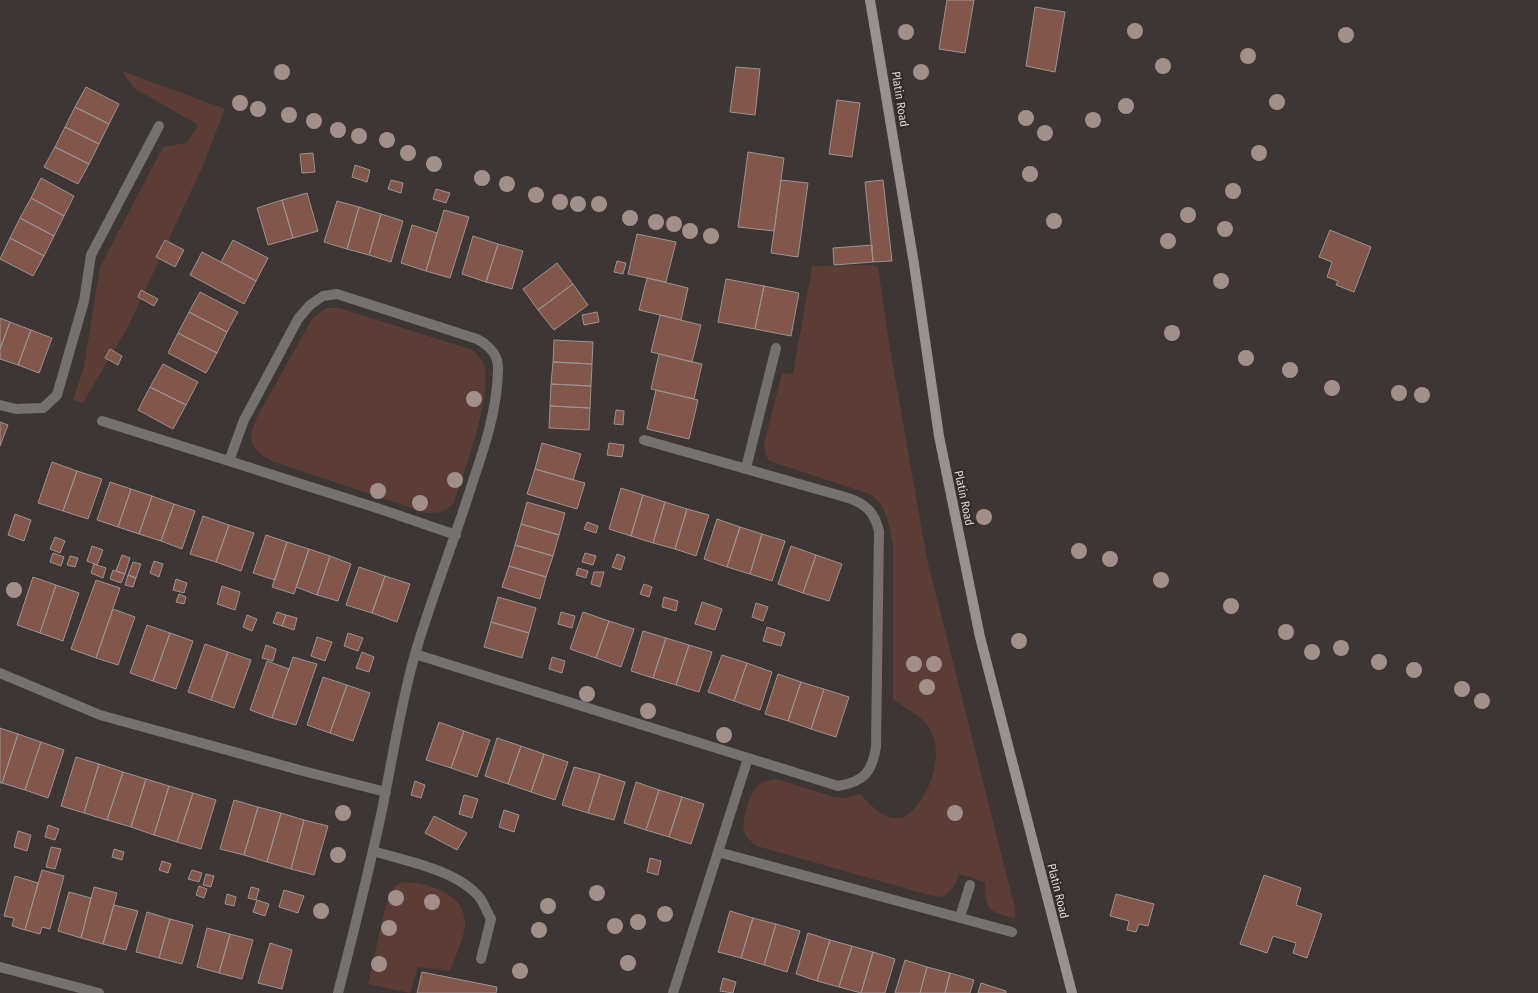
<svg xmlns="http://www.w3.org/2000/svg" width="1538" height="993" font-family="'Fira Sans Condensed',sans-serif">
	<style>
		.green { fill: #5b3d35 }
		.building { fill: #82564b; stroke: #9b9290 }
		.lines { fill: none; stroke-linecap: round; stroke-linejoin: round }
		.lane { stroke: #757170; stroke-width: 10 }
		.street { stroke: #757170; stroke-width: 10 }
		.secondary { stroke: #97918f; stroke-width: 10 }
		.tree { fill: #a38f8a }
		.labels { text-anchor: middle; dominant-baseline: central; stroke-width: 4.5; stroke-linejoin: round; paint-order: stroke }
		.street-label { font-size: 12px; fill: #d9d4d3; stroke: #332c2a }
	</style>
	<rect width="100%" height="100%" fill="#3d3634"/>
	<path class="green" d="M122,71L225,109L201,170L128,327L83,403L73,400L84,367L100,267L163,147L187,143L198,125L134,88Z
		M873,265L878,267L889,343L927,559L1015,908V918C988,912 985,909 985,882L959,874C955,886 952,890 942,897L929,895L757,846C751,842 747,838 744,831C741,820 751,789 760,784C765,781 771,780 776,779L834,797L845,798L860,794C870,804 882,819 898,818C905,818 910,813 914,809C932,789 945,751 928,726C922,717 907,709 898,702L893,700V545L887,517L880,503L870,494L769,461L765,453L764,444L782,373L793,374L812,266Z
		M326,308H339L473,350C478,356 484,361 485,369C489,406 466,466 454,502C446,512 440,513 427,513L274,462C251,450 246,442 257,417L312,319Z
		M402,882C429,882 467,894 465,926C464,939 454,959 450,971L418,967L410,993L368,984L386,905L395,886Z"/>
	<path class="building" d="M947,0H974L965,53L939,49Z
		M1035,7L1065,12L1055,72L1026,66Z
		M736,67L760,69L755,115L730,112Z
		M86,87L119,104L109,124L75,107Z
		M837,100L860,103L852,157L829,154Z
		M75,107L109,124L99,144L65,127Z
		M65,127L99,144L89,164L55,147Z
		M55,147L89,164L78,184L44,167Z
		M748,152L784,158L774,231L738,227Z
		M313,153L315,172L302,173L300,154Z
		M355,165L370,170L367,182L352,177Z
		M41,178L74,196L64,216L31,198Z
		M391,180L403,183L401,193L388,189Z
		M781,180L808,183L798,257L771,253Z
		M883,180L892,261L873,262L865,182Z
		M436,189L450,193L446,203L433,199Z
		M307,193L318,231L293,238L282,200Z
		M31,198L64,216L54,236L20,218Z
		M282,200L293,238L268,245L257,208Z
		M337,201L359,207L347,249L324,242Z
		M359,207L381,214L369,255L347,249Z
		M444,210L469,217L450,278L426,271Z
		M381,214L403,221L391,262L369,255Z
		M20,218L54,236L44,256L10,238Z
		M412,225L437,233L426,271L401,263Z
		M1330,230L1371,247L1354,292L1336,285L1338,281L1327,277L1332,262L1319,257Z
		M637,234L676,242L666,282L628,274Z
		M473,236L498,244L486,282L462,274Z
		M10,238L44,256L33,276L0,259Z
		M165,240L184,250L175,267L156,257Z
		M233,240L268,258L256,281L221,262Z
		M498,244L523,251L512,289L486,282Z
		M872,245L873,262L834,265L833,248Z
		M202,252L256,281L244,304L190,275Z
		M617,261L626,263L623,274L614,272Z
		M557,263L573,284L538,310L523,289Z
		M647,278L688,288L681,320L639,310Z
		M726,279L764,286L755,329L718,322Z
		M573,284L588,305L554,330L538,310Z
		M764,286L799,293L791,336L755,329Z
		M141,290L158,299L154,306L138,297Z
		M200,292L238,312L227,332L189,312Z
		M189,312L227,332L217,353L178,333Z
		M597,312L599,322L584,325L582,315Z
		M660,315L701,325L692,362L651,352Z
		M0,318L10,322L0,349Z
		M10,322L31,330L18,365L0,359V349Z
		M31,330L52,338L39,373L18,365Z
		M178,333L217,353L206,373L168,353Z
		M554,340L593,342L592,364L553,362Z
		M110,349L122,356L118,365L105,358Z
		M659,354L702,364L694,399L651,389Z
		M553,362L592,364L591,386L551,384Z
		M163,364L198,382L186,405L150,387Z
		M551,384L591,386L590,408L550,406Z
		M150,387L186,405L173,429L138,410Z
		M656,390L698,400L689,439L647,429Z
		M550,406L590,408L589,430L549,428Z
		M616,410L624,411L623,425L614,424Z
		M0,422L8,425L0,446Z
		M542,443L581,454L573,480L535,469Z
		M609,443L624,445L622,457L607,455Z
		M52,462L77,471L63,511L38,503Z
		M535,469L585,483L577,509L527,494Z
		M77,471L102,479L88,519L63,511Z
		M110,482L131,489L118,527L97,520Z
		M621,488L643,495L631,536L609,529Z
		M131,489L152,496L139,534L118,527Z
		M643,495L665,502L653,543L631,536Z
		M152,496L174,504L161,541L139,534Z
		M527,502L565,513L559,535L521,524Z
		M665,502L687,509L675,549L653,543Z
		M174,504L195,511L182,549L161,541Z
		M687,509L709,515L696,556L675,549Z
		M15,514L31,520L24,541L8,535Z
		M203,516L229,525L216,562L190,554Z
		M717,519L740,527L727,567L704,559Z
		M587,522L598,526L596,533L584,529Z
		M521,524L559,535L553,556L515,545Z
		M229,525L254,533L241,571L216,562Z
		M740,527L762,534L750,574L727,567Z
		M762,534L785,541L772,581L750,574Z
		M266,535L287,542L275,580L253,573Z
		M55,537L65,541L60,553L50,549Z
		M287,542L309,549L294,594L272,587Z
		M515,545L553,556L546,577L509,566Z
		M92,546L103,550L97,565L87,561Z
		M791,546L816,555L803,593L778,584Z
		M309,549L330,556L317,595L296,587Z
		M53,553L64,557L61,566L50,562Z
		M585,553L596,556L593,565L582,562Z
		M617,554L625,557L621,570L612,567Z
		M122,555L130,558L125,574L116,571Z
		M816,555L842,564L829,601L803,593Z
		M70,556L78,558L75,567L67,565Z
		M330,556L351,564L338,601L317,595Z
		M154,561L163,564L159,577L150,573Z
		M133,562L141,564L136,578L128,575Z
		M94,564L106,568L103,578L91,573Z
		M509,566L546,577L540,599L502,587Z
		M359,567L385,576L372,613L346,605Z
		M578,568L588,571L586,578L576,575Z
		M113,570L125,574L121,583L110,579Z
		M594,572H604L600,587L591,584Z
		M128,575L136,578L133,587L125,585Z
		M385,576L410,584L397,622L372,613Z
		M33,577L56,585L40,633L17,625Z
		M176,579L187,583L184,593L173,590Z
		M96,580L120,588L96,658L71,649Z
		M644,584L652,587L649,597L640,594Z
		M56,585L79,593L63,641L40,633Z
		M222,586L240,592L235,610L217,604Z
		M179,594L186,597L184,604L176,602Z
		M498,597L536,608L529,633L491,622Z
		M664,597L678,601L676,611L662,607Z
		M702,602L722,609L715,630L695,624Z
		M756,603L768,607L763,621L752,617Z
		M113,609L135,617L118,665L96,658Z
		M277,612L286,615L282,626L273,623Z
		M561,612L575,616L572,628L558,624Z
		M583,612L609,621L596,658L570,649Z
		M247,615L257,619L252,631L243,627Z
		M286,615L297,618L294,630L282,626Z
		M609,621L634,629L621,667L596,658Z
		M491,622L529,633L522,658L484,647Z
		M147,625L170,633L153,681L130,673Z
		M767,627L785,633L781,646L763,641Z
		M643,631L666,638L653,678L631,671Z
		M170,633L193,641L176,689L153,681Z
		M348,633L363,638L358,651L344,646Z
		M317,637L332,642L325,661L311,656Z
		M666,638L689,645L676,685L653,678Z
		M205,644L228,652L211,700L188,692Z
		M266,645L276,649L273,661L262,658Z
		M689,645L712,652L699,692L676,685Z
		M228,652L251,660L234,708L211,700Z
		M362,652L374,657L369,672L356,668Z
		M722,655L747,663L734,701L708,692Z
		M293,657L317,664L296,725L272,718Z
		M552,657L565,661L562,673L549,669Z
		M267,661L289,669L272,718L250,710Z
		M747,663L772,672L760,710L734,701Z
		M778,674L801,682L788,721L765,714Z
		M323,677L347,685L330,733L307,725Z
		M801,682L824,689L811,729L788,721Z
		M347,685L370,693L353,741L330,733Z
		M824,689L849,697L836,737L811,729Z
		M439,722L464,731L451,768L426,760Z
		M0,728L18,734L2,783H0Z
		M464,731L490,740L477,777L451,768Z
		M18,734L41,742L25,790L2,783Z
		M497,738L521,746L508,784L485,776Z
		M41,742L64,750L48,798L25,790Z
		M521,746L544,754L531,792L508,784Z
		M544,754L568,762L555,800L531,792Z
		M76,757L99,764L84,813L61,806Z
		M99,764L123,772L107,820L84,813Z
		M574,767L600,774L588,813L562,805Z
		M123,772L146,779L131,827L107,820Z
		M600,774L625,782L614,820L588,813Z
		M146,779L169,786L154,835L131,827Z
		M415,781L425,785L421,798L411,795Z
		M636,782L659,790L646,830L624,823Z
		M169,786L193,793L177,842L154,835Z
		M659,790L682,797L669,837L646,830Z
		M193,793L216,800L201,849L177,842Z
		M464,795L478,799L472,818L459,814Z
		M682,797L704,804L691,844L669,837Z
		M234,800L258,807L244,855L220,849Z
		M258,807L281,813L267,862L244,855Z
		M504,810L519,815L514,832L499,827Z
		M281,813L304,820L291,869L267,862Z
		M434,816L467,833L457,850L425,833Z
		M304,820L328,826L314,875L291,869Z
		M48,825L59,829L55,840L45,837Z
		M18,831L31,835L27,851L14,847Z
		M51,847L61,849L55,869L46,867Z
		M114,849L124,852L122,860L112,857Z
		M650,858L661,861L658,875L647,872Z
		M162,861L171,864L168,873L159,870Z
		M42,870L64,876L50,929L42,927L40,934L25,930Z
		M192,870L202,873L199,882L188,879Z
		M206,874L214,876L211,887L203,885Z
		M1264,875L1301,888L1296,905L1322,914L1307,958L1293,953L1296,943L1273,936L1267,953L1240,944Z
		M15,876L38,883L25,930L12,926L14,918L4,916Z
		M199,886L207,889L204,898L196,895Z
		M94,887L117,893L103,944L81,938Z
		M251,887L259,889L256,900L248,898Z
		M284,890L304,896L298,913L279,907Z
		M69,892L91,898L81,938L58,931Z
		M227,894L236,897L234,906L225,904Z
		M1116,894L1154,904L1148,926L1139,924L1136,932L1127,930L1129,921L1110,916Z
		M257,900L269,904L265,916L253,912Z
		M114,905L138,911L126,950L103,944Z
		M730,911L753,918L741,958L718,952Z
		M147,912L170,919L159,958L136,952Z
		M753,918L776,924L764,965L741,958Z
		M170,919L193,925L182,964L159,958Z
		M776,924L800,931L787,972L764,965Z
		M207,928L230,934L219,973L197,967Z
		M808,933L830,940L817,981L796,974Z
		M230,934L253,940L242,979L219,973Z
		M830,940L852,946L839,987L817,981Z
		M270,943L292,950L282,989L258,983Z
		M852,946L873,952L861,993L839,987Z
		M873,952L895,959L885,993H861Z
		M905,960L927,967L920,993H895Z
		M927,967L950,973L945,993H920Z
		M422,972L497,987L496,993H417Z
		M950,973L974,980L970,993H945Z
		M723,978L736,982L733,993L720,991Z
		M981,983L1006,991V993H978Z"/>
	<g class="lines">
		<path class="lane" d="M373,851C405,861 458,870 480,898C484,904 487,912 491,919L481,959"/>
		<path class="street" d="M0,405L16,409L43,408L57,395L84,301L91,255L159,126
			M102,421L229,461
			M746,468L776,348
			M415,654L838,786C864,782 872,772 876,747L879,531C874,511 865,503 845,497L644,440
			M0,673L100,715L303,771L386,792
			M718,852L1012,932
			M960,917L970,885
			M0,967L99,993
			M338,993C354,930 370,868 383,805C393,755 401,703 415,654C432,596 455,539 473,481C485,446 497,409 498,371C499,355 490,346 477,339L337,294L323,296L310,305L298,319L244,420L229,461L383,510L456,535
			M673,993L748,758"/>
		<path class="secondary" d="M870,0L914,264L939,436L980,637L1072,993"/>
	</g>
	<g class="tree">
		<circle cx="1135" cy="31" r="8"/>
		<circle cx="906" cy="32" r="8"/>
		<circle cx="1346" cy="35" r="8"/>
		<circle cx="1248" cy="56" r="8"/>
		<circle cx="1163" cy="66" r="8"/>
		<circle cx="282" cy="72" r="8"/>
		<circle cx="921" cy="72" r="8"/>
		<circle cx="1277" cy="102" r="8"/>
		<circle cx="240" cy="103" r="8"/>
		<circle cx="1126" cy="106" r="8"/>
		<circle cx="258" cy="109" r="8"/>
		<circle cx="289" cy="115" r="8"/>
		<circle cx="1026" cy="118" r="8"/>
		<circle cx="1093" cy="120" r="8"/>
		<circle cx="314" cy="121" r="8"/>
		<circle cx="338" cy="130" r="8"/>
		<circle cx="1045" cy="133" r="8"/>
		<circle cx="359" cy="136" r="8"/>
		<circle cx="387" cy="140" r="8"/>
		<circle cx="408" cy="153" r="8"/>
		<circle cx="1259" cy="153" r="8"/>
		<circle cx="434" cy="164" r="8"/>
		<circle cx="1030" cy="174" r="8"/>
		<circle cx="482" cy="178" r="8"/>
		<circle cx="507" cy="184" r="8"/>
		<circle cx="1233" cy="191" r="8"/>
		<circle cx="536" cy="195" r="8"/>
		<circle cx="560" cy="202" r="8"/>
		<circle cx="578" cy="204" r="8"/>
		<circle cx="599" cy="204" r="8"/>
		<circle cx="1188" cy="215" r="8"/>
		<circle cx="630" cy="218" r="8"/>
		<circle cx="1054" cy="221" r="8"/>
		<circle cx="656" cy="222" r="8"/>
		<circle cx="674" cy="224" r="8"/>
		<circle cx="1225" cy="229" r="8"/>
		<circle cx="690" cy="231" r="8"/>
		<circle cx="711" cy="236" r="8"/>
		<circle cx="1168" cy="241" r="8"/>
		<circle cx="1221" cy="281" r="8"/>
		<circle cx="1172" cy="333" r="8"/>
		<circle cx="1246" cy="358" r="8"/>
		<circle cx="1290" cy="370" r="8"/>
		<circle cx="1332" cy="388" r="8"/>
		<circle cx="1399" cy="393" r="8"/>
		<circle cx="1422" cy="395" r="8"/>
		<circle cx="474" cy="399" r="8"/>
		<circle cx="455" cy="480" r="8"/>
		<circle cx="378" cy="491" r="8"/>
		<circle cx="420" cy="503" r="8"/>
		<circle cx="984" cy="517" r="8"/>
		<circle cx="1079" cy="551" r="8"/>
		<circle cx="1110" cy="559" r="8"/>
		<circle cx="1161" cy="580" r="8"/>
		<circle cx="14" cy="590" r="8"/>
		<circle cx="1231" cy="606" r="8"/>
		<circle cx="1286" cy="632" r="8"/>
		<circle cx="1019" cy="641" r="8"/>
		<circle cx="1341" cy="648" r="8"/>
		<circle cx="1312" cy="652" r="8"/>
		<circle cx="1379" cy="662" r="8"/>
		<circle cx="914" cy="664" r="8"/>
		<circle cx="934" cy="664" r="8"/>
		<circle cx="1414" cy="670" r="8"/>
		<circle cx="927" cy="687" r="8"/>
		<circle cx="1462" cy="689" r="8"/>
		<circle cx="587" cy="694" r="8"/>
		<circle cx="1482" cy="701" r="8"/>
		<circle cx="648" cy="711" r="8"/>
		<circle cx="724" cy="735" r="8"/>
		<circle cx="343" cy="813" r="8"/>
		<circle cx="955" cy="813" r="8"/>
		<circle cx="338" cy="855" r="8"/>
		<circle cx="597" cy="893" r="8"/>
		<circle cx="396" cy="898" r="8"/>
		<circle cx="432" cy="902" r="8"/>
		<circle cx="548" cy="906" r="8"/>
		<circle cx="321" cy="911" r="8"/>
		<circle cx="665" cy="914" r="8"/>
		<circle cx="638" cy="922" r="8"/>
		<circle cx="615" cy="926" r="8"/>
		<circle cx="389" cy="928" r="8"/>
		<circle cx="539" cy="930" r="8"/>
		<circle cx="628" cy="963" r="8"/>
		<circle cx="379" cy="964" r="8"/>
		<circle cx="520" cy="971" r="8"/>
	</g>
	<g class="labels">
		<g class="street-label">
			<text transform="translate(900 99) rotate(81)">Platin Road</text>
			<text transform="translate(964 498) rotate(78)">Platin Road</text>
			<text transform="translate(1058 891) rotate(76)">Platin Road</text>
		</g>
	</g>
</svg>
